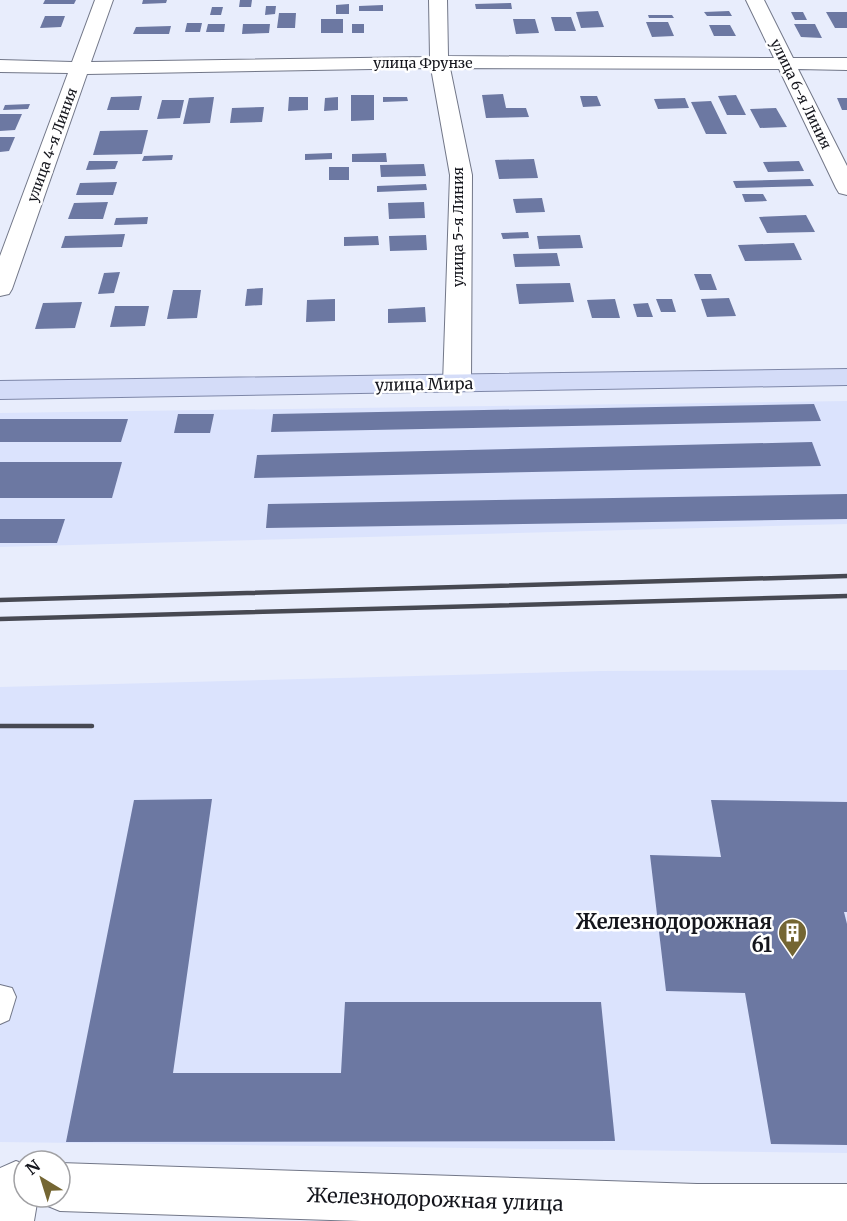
<svg xmlns="http://www.w3.org/2000/svg" width="847" height="1221" font-family="Merriweather,serif">
	<style>
		.built { fill: #dbe3fd }
		.building { fill: #6c78a2 }
		.lines { fill: none; stroke-linecap: round; stroke-linejoin: round }
		.lane-casing { stroke: #727788; stroke-width: 2 }
		.street-casing { stroke: #727788; stroke-width: 2 }
		.primary-casing { stroke: #7e87a8; stroke-width: 2 }
		.lane { fill: #fff; fill-rule: evenodd }
		.street { fill: #fff; fill-rule: evenodd }
		.primary { fill: #d4dcf8; fill-rule: evenodd }
		.rail { stroke: #474952; stroke-width: 4.5 }
		.labels { text-anchor: middle; dominant-baseline: central; stroke-width: 5; stroke-linejoin: round; paint-order: stroke }
		.far-street-label { font-size: 14px; fill: #14151c; stroke: #fff }
		.street-label { font-size: 16px; fill: #14151c; stroke: #fff }
		.near-poi-label { font-size: 20px; font-weight: bold; fill: #14151c; stroke: #fff; text-anchor: end }
		.near-street-label { font-size: 20px; fill: #14151c; stroke: #fff }
	</style>
	<rect width="100%" height="100%" fill="#e8edfc"/>
	<path class="built" d="M847,401V524L0,547V413Z
		M847,670V1153L0,1142V687L601,671Z"/>
	<path class="building" d="M45,0H76L74,4H43Z
		M143,0H167L166,3L142,4Z
		M240,0H252L251,7H239Z
		M511,3L512,9H476L475,4Z
		M349,4V14H336V5Z
		M383,5V11H359V6Z
		M266,6H276L275,14L265,15Z
		M212,7H223L221,15H210Z
		M598,11L604,27L581,28L576,12Z
		M729,11L732,16H707L704,12Z
		M791,12H803L807,20H795Z
		M826,12H847V28H835Z
		M279,13H296L295,28H277Z
		M648,15H672L674,18H649Z
		M45,16H65L61,27L40,28Z
		M551,17H571L576,31H555Z
		M321,19H343V33H321Z
		M513,19H535L539,33L516,34Z
		M646,22H668L674,36L652,37Z
		M187,23H202L200,32H185Z
		M208,24H225L224,32H206Z
		M243,24H270L269,33L242,34Z
		M352,24H364V33H352Z
		M794,24H815L822,38L801,37Z
		M709,25H730L736,36H714Z
		M171,26L169,34H133L136,27Z
		M503,94L506,108H526L529,117L486,118L482,95Z
		M351,95H374V120L351,121Z
		M736,95L746,115H727L718,96Z
		M142,96L139,110H107L111,97Z
		M580,96H597L601,106L583,107Z
		M214,97L210,123L183,124L189,98Z
		M289,97H308V110L288,111Z
		M338,97V110L324,111L325,98Z
		M383,97H407L408,101L383,102Z
		M685,98L689,108L658,109L654,99Z
		M837,98H847V110H842Z
		M162,100H184L180,118L157,119Z
		M711,101L727,134H706L691,102Z
		M30,104L28,109L3,110L5,105Z
		M264,107L262,122L230,123L232,108Z
		M776,108L787,127L760,128L750,109Z
		M0,114H22L15,130L0,131Z
		M148,130L142,154L93,155L100,131Z
		M0,137H15L9,151L0,152Z
		M332,153V159L305,160V154Z
		M386,153L387,162H352V154Z
		M173,155L172,160L142,161L144,156Z
		M534,159L538,178L499,179L495,160Z
		M89,161H118L115,169L86,170Z
		M799,161L804,171L768,172L763,162Z
		M424,164L426,176L381,177L380,165Z
		M329,167H349V180H329Z
		M810,179L814,186L736,188L733,181Z
		M117,182L113,195H76L80,183Z
		M426,184L427,190L377,192V186Z
		M742,194H763L767,201L745,202Z
		M542,198L545,212L516,213L513,199Z
		M108,202L103,219H68L74,203Z
		M424,202L425,218L389,219L388,203Z
		M806,215L815,232L767,233L759,217Z
		M148,217L147,224L114,225L116,218Z
		M528,232L529,238L503,239L501,233Z
		M125,234L122,247L61,248L65,236Z
		M426,235L427,250L390,251L389,236Z
		M580,235L583,248L539,249L537,236Z
		M378,236L379,245L344,246V237Z
		M794,243L802,260L745,261L738,245Z
		M557,253L560,266L515,267L513,254Z
		M120,272L114,293L98,294L104,273Z
		M694,274H711L717,290H700Z
		M570,283L574,302L519,304L516,284Z
		M263,288L262,305L245,306L247,289Z
		M173,290H201L197,318L167,319Z
		M729,298L736,316L707,317L701,299Z
		M335,299V321L306,322L307,300Z
		M615,299L620,318H592L587,300Z
		M656,299H672L676,312H661Z
		M82,302L75,328L35,329L43,303Z
		M648,303L653,317H637L633,304Z
		M115,306H149L145,326L110,327Z
		M425,307L426,322L388,323V309Z
		M814,404L821,421L271,432L273,414Z
		M178,414H214L210,433H174Z
		M0,419H128L121,442H0Z
		M812,442L821,466L254,478L257,455Z
		M0,462H122L112,498H0Z
		M847,494V519L266,528L268,504Z
		M0,519H65L57,543H0Z
		M212,799L173,1073H341L345,1002H601L615,1141L66,1142L134,800Z
		M711,800L847,802V912H844L847,924V1145L771,1144L745,993L666,991L650,855L721,857Z"/>
	<g class="lines">
		<defs>
			<path id="lane" d="M0,985L12,988L16,997L9,1020L0,1024Z"/>
			<path id="street" d="M95,0H113L91,62L430,57L429,0H447L448,56L774,58L746,0H764L793,58H847V70L798,69L847,166V195L839,193L836,188L779,69L450,68L472,175L471,384L467,390L457,392L447,390L443,384L450,175L431,68L87,74L12,289L9,294L0,296V256L68,73L0,72V60L72,62Z
				M16,1161L24,1164V1197H38L34,1221H0V1168Z
				M60,1163L697,1184H847V1221H361L60,1211L43,1204L40,1197H60Z"/>
			<path id="primary" d="M847,369V385L0,399V381Z"/>
		</defs>
		<use href="#lane" class="lane-casing"/>
		<use href="#street" class="street-casing"/>
		<use href="#primary" class="primary-casing"/>
		<use href="#lane" class="lane"/>
		<use href="#street" class="street"/>
		<use href="#primary" class="primary"/>
		<path class="rail" d="M0,600L847,576
			M0,619L847,596
			M0,726H92"/>
	</g>
	<defs>
		<symbol id="building-pin" viewBox="-11 -11 22 30"><path d="M0 17L-7.5 6A9.5 9.5 0 1 1 7.5 6Z" fill="#746633" stroke="#fff"/><path d="M-4-6H4V6H1V3H-1V6H-4ZM-2.5-4.3h1.7v1.8h-1.7ZM.8-4.3h1.7v1.8H.8ZM-2.5-1h1.7V.8h-1.7ZM.8-1h1.7V.8H.8Z" fill="#fff"/></symbol>
	</defs>
	<g fill-rule="evenodd">
		<use href="#building-pin" x="776" y="916" width="33" height="45"/>
	</g>
	<g class="labels">
		<g class="far-street-label">
			<text x="423" y="63">улица Фрунзе</text>
			<text transform="translate(801 94) rotate(64)">улица 6-я Линия</text>
			<text transform="translate(52 145) rotate(-70)">улица 4-я Линия</text>
			<text transform="translate(458 227) rotate(-90)">улица 5-я Линия</text>
		</g>
		<g class="street-label">
			<text transform="translate(424 384) rotate(-1)">улица Мира</text>
		</g>
		<g class="near-poi-label">
			<text x="772" y="921">Железнодорожная<tspan x="772" dy="23">61</tspan></text>
		</g>
		<g class="near-street-label">
			<text transform="translate(435 1199) rotate(2)">Железнодорожная улица</text>
		</g>
	</g>
	<g transform="translate(42 1179) rotate(322)"><circle r="28" fill="#ffffff" stroke="#a1a1a4" stroke-width="1.5"/>
	<path d="M0-4.5L10 22L0 15L-10 22Z" fill="#746633"/>
	<text y="-9" font-size="16" font-weight="bold" text-anchor="middle" fill="#14151c">N</text>
	</g>
</svg>
